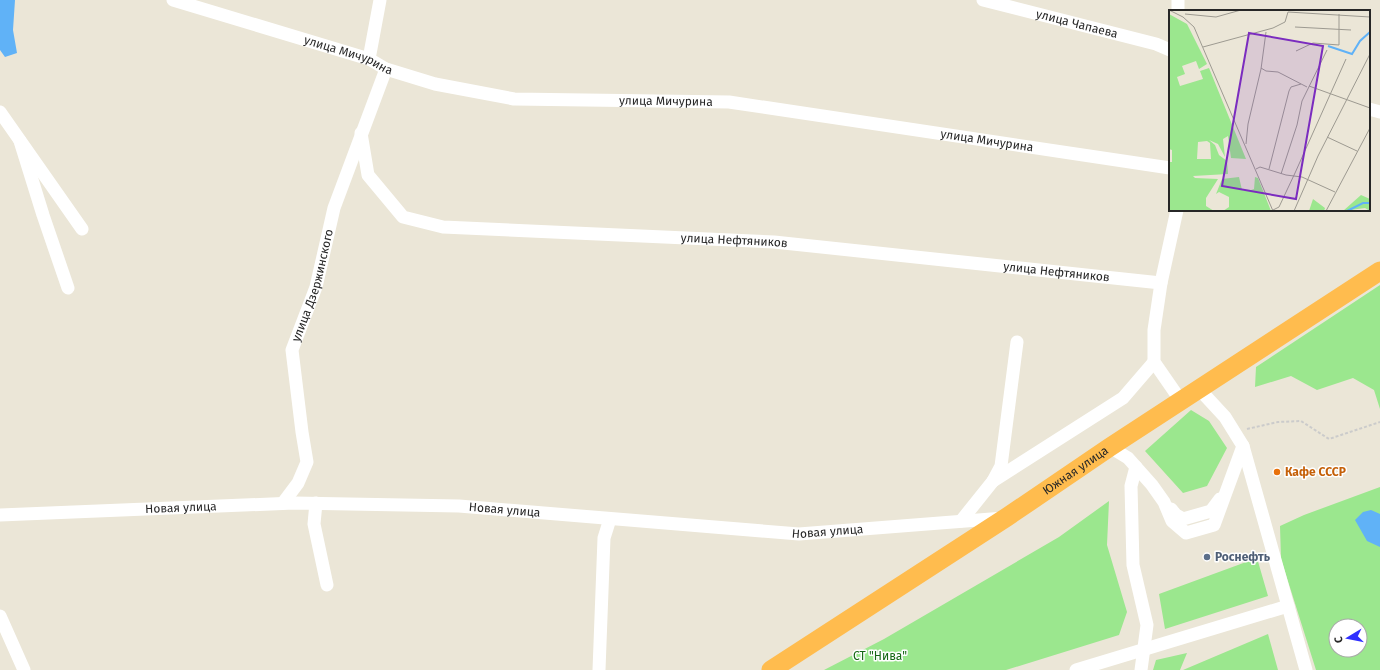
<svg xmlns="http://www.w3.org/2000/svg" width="1380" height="670" font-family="'Fira Sans',sans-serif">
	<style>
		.green { fill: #9be78e; fill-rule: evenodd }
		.water { fill: #60b2f7 }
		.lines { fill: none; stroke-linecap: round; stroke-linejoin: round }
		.path { stroke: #cbcbcb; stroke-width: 2; stroke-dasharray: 3 2; stroke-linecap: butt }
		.minor { stroke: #fff; stroke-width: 13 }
		.highway { stroke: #ffbc4e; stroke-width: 19 }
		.food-dot { fill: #e8710a; stroke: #fff; stroke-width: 1.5 }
		.service-dot { fill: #5c6f8a; stroke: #fff; stroke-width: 1.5 }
		.labels { text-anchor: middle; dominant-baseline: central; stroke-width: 3; stroke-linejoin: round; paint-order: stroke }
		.street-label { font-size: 12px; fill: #272727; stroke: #fff }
		.food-label { font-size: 12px; font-weight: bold; fill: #c56008; stroke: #fff; text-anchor: start }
		.service-label { font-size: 12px; font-weight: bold; fill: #4e5e75; stroke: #fff; text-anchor: start }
		.park-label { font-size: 12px; fill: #156714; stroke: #fff }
		.inset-river { fill: none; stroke: #60b2f7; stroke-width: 2 }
		.inset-road { fill: none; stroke: #9d9a91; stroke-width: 1 }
		.view { fill: #7b2cbf; fill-opacity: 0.15; stroke: #7b2cbf; stroke-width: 2 }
		.inset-edge { fill: none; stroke: #272727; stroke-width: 2 }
	</style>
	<rect width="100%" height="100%" fill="#ebe6d7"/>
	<path class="green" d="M1380,285V409L1374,390L1353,378L1317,390L1291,376L1255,387L1256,367Z
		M1191,410L1209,421L1227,448L1207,486L1183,493L1145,451Z
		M1380,487V670H1316L1281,559L1280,526L1304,515ZM1336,626H1360V650H1336Z
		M1109,501L1107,545L1127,612L1119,635L1006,670H824L884,639L1059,537Z
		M1257,558L1268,596L1165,629L1159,594Z
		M1268,634L1278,670H1183Z
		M1187,653L1180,670H1153L1156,660Z"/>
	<path class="water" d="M0,0H15L13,30L17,53L5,57L0,50Z
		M1371,510L1380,514V547L1367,541L1355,520L1363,512Z"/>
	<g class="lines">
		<path class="path" d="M1247,429L1278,422L1301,421L1329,439L1380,422"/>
		<g class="minor">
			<path id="s1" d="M173,0L369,59L386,69L435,84L514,99L729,102L1170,168"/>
			<path id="s2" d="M983,0L1156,44L1170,50"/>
			<path d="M1178,0V11"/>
			<path d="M369,59L380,0"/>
			<path d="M1369,109L1380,112"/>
			<path d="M0,112L82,229"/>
			<path id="s3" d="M361,133L368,175L403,217L443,227L774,242L1161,283"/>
			<path d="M20,141L43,215L68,288"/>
			<path d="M1177,210L1161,283L1154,330V362L1181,401"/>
			<path d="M1243,446L1306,670"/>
			<path d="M1110,447L1128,458L1152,485L1164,502L1172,521L1186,533L1214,525L1243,446L1225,417L1200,390"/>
			<path d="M1136,467L1131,486L1133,565L1147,625L1141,670"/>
			<path d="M993,481L1123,398L1154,362"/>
			<path id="s4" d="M283,503L298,483L307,462L302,432L292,350L316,287L334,208L386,69"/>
			<path d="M316,503L314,524L327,585"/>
			<path d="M1171,509L1176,515L1183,519L1211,511L1220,499"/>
			<path id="s5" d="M0,515L294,503L459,506L799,534L1004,518"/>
			<path d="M961,521L993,481L1001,466L1017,342"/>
			<path d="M0,616L24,670"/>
			<path d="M599,670L604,538L610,519"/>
			<path d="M1076,670L1288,606"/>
		</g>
		<path class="highway" id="s6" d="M771,670L1007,517L1110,447L1380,271"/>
	</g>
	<circle class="food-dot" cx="1277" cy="472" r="4"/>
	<circle class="service-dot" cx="1207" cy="557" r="4"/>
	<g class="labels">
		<g class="street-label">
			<text stroke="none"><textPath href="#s2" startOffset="97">улица Чапаева</textPath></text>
			<text stroke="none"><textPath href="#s1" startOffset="184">улица Мичурина</textPath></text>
			<text stroke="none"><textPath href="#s1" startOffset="508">улица Мичурина</textPath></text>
			<text stroke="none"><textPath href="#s1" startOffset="832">улица Мичурина</textPath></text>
			<text stroke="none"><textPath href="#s3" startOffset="430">улица Нефтяников</textPath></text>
			<text stroke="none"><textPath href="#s3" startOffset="754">улица Нефтяников</textPath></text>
			<text stroke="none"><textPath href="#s4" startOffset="229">улица Дзержинского</textPath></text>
			<text stroke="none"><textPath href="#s6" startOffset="364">Южная улица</textPath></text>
			<text stroke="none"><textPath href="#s5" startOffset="181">Новая улица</textPath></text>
			<text stroke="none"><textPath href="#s5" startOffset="505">Новая улица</textPath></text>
			<text stroke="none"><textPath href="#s5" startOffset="829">Новая улица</textPath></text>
		</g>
		<g class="food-label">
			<text x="1285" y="472">Кафе СССР</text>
		</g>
		<g class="service-label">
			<text x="1215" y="557">Роснефть</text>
		</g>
		<g class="park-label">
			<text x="880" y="656">СТ "Нива"</text>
		</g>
	</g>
	<g transform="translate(1169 10)">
		<rect width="201" height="201" fill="#ebe6d7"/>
		<path d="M0,4L18,14L38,54L30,59L27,51L13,56L16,64L8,67L11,76L34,69L31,61L40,58L77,149L62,148L59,126L54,129L56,147L49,134L40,130L46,135L50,145L58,151L59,164L24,166L26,168L49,169L37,188V196L45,201H0V152H3V140L0,139ZM38,131L41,133L42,149H28L29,132ZM70,167L73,180L79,181L85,179L86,167L89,168L102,201H54L60,197V187L50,182L47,184L53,169ZM192,185L201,189V201L196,198L174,201ZM144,189L156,198L155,201H140Z" fill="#9be78e" fill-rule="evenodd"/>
		<path class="inset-river" d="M159,36L183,44L191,31L201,22M178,201L194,193H201"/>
		<path class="inset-road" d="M0,0L14,7L25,17L104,201M16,4L47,7L72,0M126,17L182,20M34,37L104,18L116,12L119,2L201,7M127,41L144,33L170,35V4M92,58L97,61L109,62L138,77M140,76L201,98M158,127L188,141M77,134L79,114L92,59L97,22M87,159L91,157L117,165L133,167L166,182M100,159L120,81L122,77L132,74M112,164L128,115L133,91L158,40M104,200L110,197L126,163L177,49M125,201L149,146L201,44M157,201L201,118"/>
		<path class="view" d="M80,23L154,36L127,189L53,176Z"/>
		<rect width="201" height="201" class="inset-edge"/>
	</g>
	<g transform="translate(1348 638) rotate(260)"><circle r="19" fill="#ffffff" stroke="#a9a9a9"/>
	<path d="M0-3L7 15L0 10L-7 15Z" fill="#3030ff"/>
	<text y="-6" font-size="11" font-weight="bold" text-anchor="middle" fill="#272727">С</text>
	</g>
</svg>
